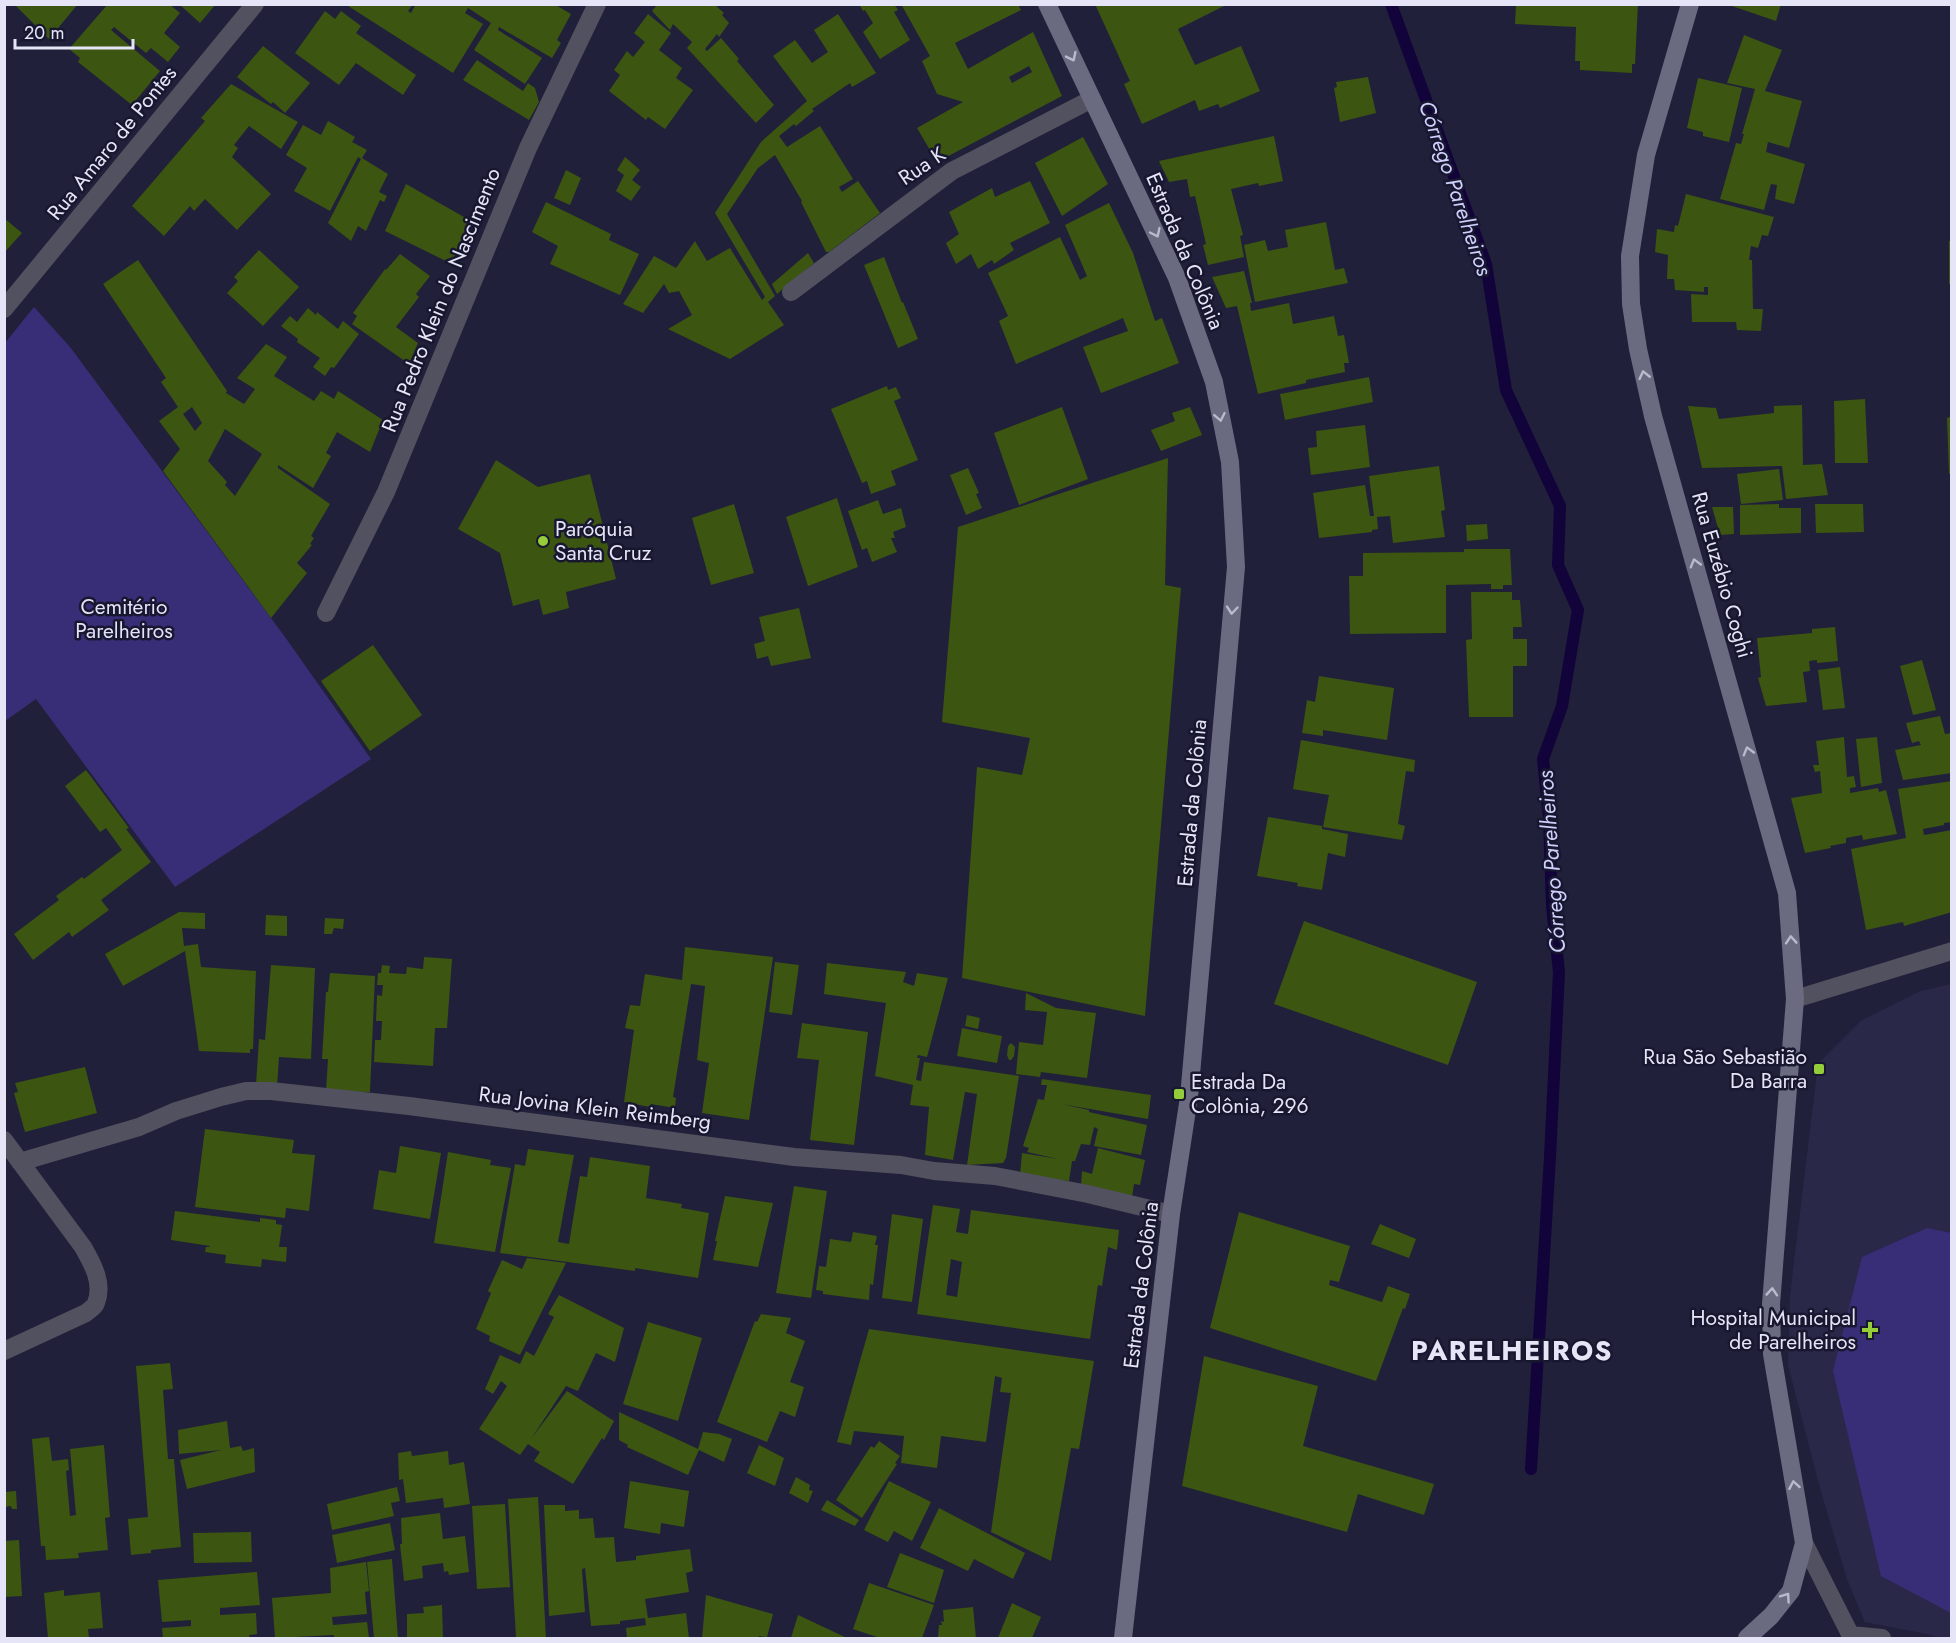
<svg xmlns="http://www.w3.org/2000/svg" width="1956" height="1643" font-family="Jost,sans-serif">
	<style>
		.built { fill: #2a2849 }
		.green { fill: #382e78 }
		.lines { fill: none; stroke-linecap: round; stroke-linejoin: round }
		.stream { stroke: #12033a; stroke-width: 12 }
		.building { fill: #3c5510; fill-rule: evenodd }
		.minor { stroke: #51515f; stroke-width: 18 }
		.secondary { stroke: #6a6b80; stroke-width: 18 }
		.oneway { stroke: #babacd }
		.poi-dot { fill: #95cc3a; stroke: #181730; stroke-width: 2 }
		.labels { text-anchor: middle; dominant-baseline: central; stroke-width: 5; stroke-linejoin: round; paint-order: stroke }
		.street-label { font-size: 21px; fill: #e5e5f7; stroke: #181730 }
		.poi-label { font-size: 21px; fill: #e5e5f7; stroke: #181730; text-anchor: start }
		.park-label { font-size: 21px; fill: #e2e2f9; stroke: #181730 }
		.water-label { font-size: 22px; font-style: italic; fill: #cecffb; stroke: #181730 }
		.district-label { font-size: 27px; font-weight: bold; letter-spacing: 1.5px; fill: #e5e5f7; stroke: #181730 }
	</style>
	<rect width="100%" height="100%" fill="#21203a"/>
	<path class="built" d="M1951,984V1638H1940L1927,1634L1865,1622L1847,1579L1820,1488L1788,1365L1790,1296L1818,1064L1862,1020L1921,991Z"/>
	<path class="green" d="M34,307L70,347L285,637L371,759L175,887L36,699L5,721V343Z
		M1927,1228L1951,1233V1613L1881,1576L1833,1371L1862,1257Z"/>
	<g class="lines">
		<path class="stream" d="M1391,4L1486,264L1506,390L1560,506L1558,565L1578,610L1562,706L1543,759L1549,818L1552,906L1559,972L1550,1157L1531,1469"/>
	</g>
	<path class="building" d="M14,4H78L49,39Z
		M108,4H169L180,13L164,33L180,47L168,62L151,48L146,53L114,27L111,30L160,71L132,105L78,62L80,58L69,49Z
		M179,4H216L200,23Z
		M345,4H413L408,11L411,13L416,4H554L571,14L557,40L561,43L552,58L499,27L498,30L542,58L525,84L474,50L491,23L468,8L465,13L483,24L453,73Z
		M655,4H714L724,13L722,15L729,23L719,37L717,34L705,49L707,51L721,38L739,59L737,61L774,105L756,123L687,48L692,42L673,24L670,30L652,11L656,6Z
		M859,4H894L898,10L894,12L910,40L880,59L863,32L873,23L865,10L863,11Z
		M901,4H1018L1021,10L955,43L968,69L1033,32L1062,96L937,162L917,128L963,102L937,94L922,61L930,56ZM1029,66L1032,72L1012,83L1009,77Z
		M1095,4H1228L1178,29L1195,65L1241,46L1260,91L1220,108L1218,104L1199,111L1195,100L1142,124L1124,84L1130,81Z
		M1516,4H1638L1635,64H1632V73L1580,70V61H1575L1576,27L1515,24Z
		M1726,4H1781L1776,21Z
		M325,11L335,19L341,11L361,26L356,33L416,75L403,95L356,63L339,85L295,53Z
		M648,14L671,33L659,50L682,68L676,78L693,90L665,129L648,117L646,120L609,91L620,75L614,70L627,51L633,57L645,42L634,33Z
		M838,14L876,73L852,87L850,83L812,109L814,111L796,126L794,124L779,136L787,147L820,126L853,179L839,187L842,192L858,181L880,213L829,252H826L801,202L802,201L775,155L758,168L727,214L775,296L768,302L784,325L730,359L668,329L692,315L679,291L669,293L664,284L643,313L623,304L654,256L676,268L695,241L707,261L730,248L762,300L765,297L715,213L761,142L807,101L773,56L795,40L812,63L828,52L814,30Z
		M1744,35L1782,50L1765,91L1802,101L1789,148L1768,142L1766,152L1805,164L1794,204L1775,199L1777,185L1771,184L1764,210L1720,199L1736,143L1741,144L1744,134H1742L1755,89L1727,83Z
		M263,46L310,83L285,113L273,102L271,104L237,77Z
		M477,60L523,91L528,83L535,88L539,102L529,120L463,80Z
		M1368,77L1376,113L1340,122L1334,88L1337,87L1336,82Z
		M1698,78L1742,88L1729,142L1703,136V132L1687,128Z
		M231,84L298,122L281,149L249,126L234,145L238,148L232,157L271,194L237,230L205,199L194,211L190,206L164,236L132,206L205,121L201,118Z
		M328,121L355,137L352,142L367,150L362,158L388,174L379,192L387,196L384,202L380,200L366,231L358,226L351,241L328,223L361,159L358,157L330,211L294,191L307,168L286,155L303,125L321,135Z
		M1274,136L1283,181L1259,186L1258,183L1231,189L1243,235L1240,236L1244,257L1208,265L1203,245L1206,244L1195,196L1190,197L1187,179L1169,182L1159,161Z
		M1083,137L1108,184L1062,216L1035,163Z
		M625,157L640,170L632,180L641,187L631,201L616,191L624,175L617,170Z
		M566,170L581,178L570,205L554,198Z
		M1030,181L1050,223L1010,243L1014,250L994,264L992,260L978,269L971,254L956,264L946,243L959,234L949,212L992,188L995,197Z
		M406,184L471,221L452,264L385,231Z
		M1686,194L1774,217L1768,236L1762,235L1758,248L1751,246L1749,260H1752L1753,309H1763L1761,331L1737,330L1736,322H1692L1691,294L1708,295V287H1704V292L1675,290L1674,279H1667L1668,255L1655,252L1657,229L1674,232L1675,225L1678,226Z
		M546,202L611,234L609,240L639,254L620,295L550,264L558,246L532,232Z
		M1109,203L1133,253L1155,321L1162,318L1179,363L1101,393L1083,347L1128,331L1123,318L1016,364L999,321L1008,316L988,273L1060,237L1080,280L1087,276L1065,225Z
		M4,218L22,233L4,253Z
		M1326,222L1335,270L1344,268L1348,283L1255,302L1244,245L1265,240L1268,251L1288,247L1285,230Z
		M1952,240V284H1949V241Z
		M259,250L299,287L263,326L227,293L238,281L234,277Z
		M808,253L814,263L777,294L772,284Z
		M400,254L430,276L416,294L419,297L396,327L418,343L409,364L352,324L357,316L353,313L385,269L386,270Z
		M884,257L902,303L903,302L918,339L898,348L864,265Z
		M138,260L227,391L226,393L244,404L255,389L237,378L266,344L287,357L274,376L314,401L321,391L334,399L338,391L383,420L370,452L337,432L326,453L331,456L313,488L278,465V468L330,504L311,536L314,538L310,544L312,545L297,563L307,573L271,618L163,471L180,449L159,421L178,407L161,382L166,378L103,284ZM192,407L202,423L195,431L183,414ZM225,429L262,454L235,496L225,485L227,482L208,461Z
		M1244,271L1252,303H1250L1251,311L1289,303L1293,324L1334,316L1338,336L1344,335L1349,363H1344L1345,372L1306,380V383L1258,394L1237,306L1226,308L1212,277Z
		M308,308L316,315L317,312L338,329L343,321L359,334L334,368L331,367L325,376L313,367L320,358L297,342L298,339L281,326L290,316L297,322Z
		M1369,377L1373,402L1285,420L1280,394Z
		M887,386L888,390L896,387L901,398L894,401L918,460L891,471L896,485L871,494L867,481L862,483L831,409Z
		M1865,399L1868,463H1835L1834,401Z
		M1802,405L1803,465L1822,464L1828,495L1786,499L1782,466L1702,468L1688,406L1716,408L1719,419L1774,413V406Z
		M1062,407L1088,479L1019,505L994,433Z
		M1190,407L1202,435L1161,451L1151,430L1175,421L1172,413Z
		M1952,416V473L1949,474L1947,418Z
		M1365,425L1370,467L1311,475L1308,448L1317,447L1316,431Z
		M1168,458L1165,585L1181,588L1145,1016L962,978L977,767L1022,775L1030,738L942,722L958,527Z
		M496,460L538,487L590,474L616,579L566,592L569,608L543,615L539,599L513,606L500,553L458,529Z
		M1439,466L1445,510L1441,511L1445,537L1393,543L1390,516L1377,517L1378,529L1372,530V532L1319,538L1313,493L1365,485L1370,516H1374L1369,476Z
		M968,468L979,493L976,494L982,508L966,515L950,475Z
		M1779,469L1783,500L1741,504L1737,474Z
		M837,498L858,567L808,586L786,517Z
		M878,500L883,514L901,508L906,527L893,532L895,538H891L897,552L872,562L867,548L862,550L848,511Z
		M734,504L754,573L711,585L692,518Z
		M1779,504V508H1801V533L1740,535V505Z
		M1815,504H1863L1864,532L1816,533Z
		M1712,507H1733L1734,534L1720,535Z
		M1487,524L1488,539L1467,541L1466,525Z
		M1464,549H1510L1512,585H1503V589H1491V584L1446,585V633L1350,634L1349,576H1363V553L1464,552Z
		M1471,592H1512V600H1520L1522,627H1513V639H1527V666H1513V717H1469L1466,640L1472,639Z
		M799,608L811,658L771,666L768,656L757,659L754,644L765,641L759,617Z
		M1835,627L1838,661L1817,663V660L1809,661L1810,671L1803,672L1807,702L1766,706L1758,678L1761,677L1757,638L1812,633V629Z
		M373,645L422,715L370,751L321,681Z
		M1922,660L1936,710L1913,715L1900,666Z
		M1840,667L1845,708L1823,710L1818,670Z
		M1319,676L1394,688L1387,740L1323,730V736L1302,733L1307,700L1315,702Z
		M1940,716L1945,734L1952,733V773L1903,780L1895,750L1921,745L1919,741L1912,743L1906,723Z
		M1844,737L1847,777L1854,776L1856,787L1850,788V793L1878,788L1879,792L1886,790L1897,834L1863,840L1862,835L1846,838V843L1830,846L1831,848L1805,853L1791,798L1822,793L1820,771L1815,772L1813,765H1819L1816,741Z
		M1877,737L1882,783L1861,787L1856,739Z
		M1301,740L1415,760L1414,772L1406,771L1398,824L1405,826L1402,840L1323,827L1329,795L1293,789Z
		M86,770L129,828L126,829L151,862L101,900L109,910L72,937L69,932L33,960L14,934L59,900L56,896L82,877L84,879L122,850L106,828L100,832L65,786Z
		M1952,781V822L1944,823V825L1923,829L1924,835L1952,830V912L1904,926L1903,922L1866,930L1851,849L1906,838L1898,789Z
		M1268,817L1322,826V829L1348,834L1345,857L1328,853L1322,890L1297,886L1298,883L1257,876Z
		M179,912L205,913V929L182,928L184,946L198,944L201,967L256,971L253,1049H250V1053L199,1051L185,951L123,986L105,954Z
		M266,915L287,916V936L265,935Z
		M325,918L344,919L343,929L334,928L332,934H324Z
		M1304,921L1477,982L1448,1065L1274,1004Z
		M685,947L773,957L749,1120L702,1113L709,1063L697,1060L705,986L691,984L673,1097L676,1098L675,1108L651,1104L650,1107L624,1102L634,1030L625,1028L630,1005L640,1006L645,974L682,980Z
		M424,957L452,959L447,1028H435L433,1066L374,1062L375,1040H381L382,1021H376L377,995L382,996L383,985H377L378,973H381L382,965L390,966L389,973L406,974L407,967L423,969Z
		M775,962L799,965L792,1015L769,1012Z
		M827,963L906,972L903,982L914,986L917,973L948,978L927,1057L918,1055L917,1058H920L916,1080L921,1081L924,1062L1019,1076L1006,1158L1003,1163L967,1165L977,1094L965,1092L953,1160L925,1155L929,1107L910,1105L913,1085L875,1076L886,1003L824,994Z
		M271,965L315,968L311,1059L279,1057L277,1088L256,1085L259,1039L265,1040Z
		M330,973L375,976L370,1092L326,1091L328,1059H322L326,992H328Z
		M1026,993L1056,1008L1096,1013L1087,1078L1041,1072L1040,1077L1016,1074L1019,1042L1043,1045L1047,1012L1025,1010Z
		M967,1015L980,1018L978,1029L965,1026Z
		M802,1023L868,1032L854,1145L810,1140L819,1060L797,1058Z
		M962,1028L1002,1036L997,1063L957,1056Z
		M1011,1043L1015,1047L1014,1056L1011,1060H1009L1007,1055L1008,1046Z
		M85,1067L97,1113L25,1132L14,1093L18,1092L15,1083Z
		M1042,1079L1151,1095L1148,1119L1061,1104L1089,1110V1112L1147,1125L1141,1155L1094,1146L1098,1129L1094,1127L1090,1145L1081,1144L1075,1161H1072L1069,1181L1020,1175L1022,1153L1058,1159L1027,1152L1029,1148L1023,1146L1038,1099L1044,1100L1047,1085H1041Z
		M205,1129L294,1140L292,1153L315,1155L309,1211L286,1208L285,1218L195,1207Z
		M400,1146L441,1153L430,1219L373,1209L379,1170L396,1173Z
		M1098,1148L1145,1160L1140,1185L1134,1184L1132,1197L1081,1186L1082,1171L1092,1174Z
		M528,1149L574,1155L558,1242L569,1244L580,1176L587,1177L590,1157L650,1166L646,1198L682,1204L681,1208L709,1213L698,1278L635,1268V1271L500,1253L515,1164L525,1166Z
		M448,1152L491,1160L490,1165L511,1168L495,1252L434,1243Z
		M794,1186L827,1191L811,1298L776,1293Z
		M725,1196L773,1203L758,1267L713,1260L717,1241H715Z
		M933,1205L960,1209L956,1232L968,1234L971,1210L1119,1230L1117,1250L1108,1247L1102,1286L1098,1285L1090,1339L917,1314ZM951,1259L962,1262L957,1297L946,1295Z
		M175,1211L260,1222V1218L276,1220V1224L282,1225L279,1247H287L286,1262L262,1259L261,1267L225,1263L226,1255L205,1252L206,1247H209L210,1246L171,1240Z
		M1239,1212L1350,1246L1339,1282L1330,1280L1329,1285L1382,1302L1388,1286L1410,1294L1405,1309L1403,1308L1376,1381L1210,1328Z
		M892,1214L923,1219L912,1302L882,1298Z
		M1380,1224L1416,1239L1409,1258L1371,1244Z
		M853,1232L877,1236L875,1245H878L873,1285L870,1284L869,1300L823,1294V1291L816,1290L819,1266L826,1267L830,1239L851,1242Z
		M527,1258L566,1263L520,1355L489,1341L490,1336L476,1329L491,1293L488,1291L502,1260L522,1269Z
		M559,1295L624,1328L615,1362L596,1353L578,1391L566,1386L531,1439L567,1391L614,1421L604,1440L602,1438L573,1484L534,1461L540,1452L528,1444L520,1455L479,1429L507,1386L501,1381L493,1394L485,1389L500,1355L520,1364L526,1351L534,1356L554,1317L548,1314Z
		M761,1314L791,1318L786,1333L805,1341L790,1382L804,1387L795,1417L780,1411L767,1442L717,1422L755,1321L757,1322Z
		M648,1322L702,1338L678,1421L623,1404Z
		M869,1329L1094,1361L1079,1449L1071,1448L1051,1561L991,1532L1011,1393L1000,1392L1002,1378L995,1376L986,1442L941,1436L937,1468L901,1463L904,1436L854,1431L851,1445L837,1442Z
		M1204,1356L1318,1386L1303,1446L1434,1484L1424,1515L1358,1494L1347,1532L1182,1486Z
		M170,1363L173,1389L163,1390L168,1459H174L181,1547L151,1550V1553L131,1555L128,1519L148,1517L136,1366Z
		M619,1412L698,1449L703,1432L719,1434L732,1439L724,1462L699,1450L688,1475L627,1447L628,1445L619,1440Z
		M227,1421L230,1448L241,1446L243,1451L254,1448L255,1472L187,1489L180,1460L221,1450L179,1454L178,1430Z
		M49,1437L52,1461L68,1459L69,1470L66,1471L70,1516L76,1515L70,1449L104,1445L110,1517L105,1518L108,1550L78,1553L79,1558L46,1560L45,1546H41L32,1439Z
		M879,1441L900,1456L895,1463L897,1464L862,1518L836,1500L871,1446L874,1448Z
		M759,1445L784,1458L775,1486L747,1473Z
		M411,1451L412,1456L448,1451L449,1465L464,1462L470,1504L444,1508L443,1498L406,1503L403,1479L399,1480L398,1453Z
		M796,1477L810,1485L809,1490L813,1491L808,1503L789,1493Z
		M630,1481L689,1491L684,1527L661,1523L660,1534L624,1528Z
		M889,1481L931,1502L912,1541L894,1531L888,1542L864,1530Z
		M397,1487L400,1501L391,1503L394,1516L332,1530L327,1504Z
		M16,1491L17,1509H12L11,1506L4,1507V1492Z
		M538,1497L546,1638H516L508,1499Z
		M827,1500L859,1520L855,1526L821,1510Z
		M505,1504L510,1587L477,1589L472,1506Z
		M544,1505H565V1511L579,1510V1519L593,1518L595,1538L614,1537L616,1562L636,1560V1556L690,1549L693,1571L686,1573L689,1592L645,1599L648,1618L686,1613L689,1638H627L626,1628L646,1625L645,1618L620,1621V1624L591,1626L585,1568L582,1569L585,1612L549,1616Z
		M939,1508L1025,1553L1013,1579L974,1559L968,1571L920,1548Z
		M440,1513L443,1539L465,1536L469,1572L449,1575L448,1571L444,1572L443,1563L422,1566L423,1578L404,1581L400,1544H402L401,1518Z
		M390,1523L395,1550L337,1563L332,1535Z
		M251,1532L252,1562L194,1563L193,1533Z
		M19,1540L22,1596L4,1597V1541Z
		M900,1553L944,1570L934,1603L887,1587Z
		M392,1559L398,1638H374L367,1562Z
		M366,1562L369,1591L365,1592L367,1614L332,1617L333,1625L367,1622L369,1638H334V1635L275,1638L272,1598L331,1593L330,1568Z
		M257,1572L260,1605L220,1608V1615L256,1613L257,1634L249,1635L250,1638H163L162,1628L191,1626V1620L162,1622L158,1580Z
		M869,1583L934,1605L922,1638H880L853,1629Z
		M64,1590V1596L100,1592L103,1628L88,1629L89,1638H48L44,1593Z
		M706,1595L773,1614L767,1637L759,1636L758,1638H702Z
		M1012,1603L1041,1617L1032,1638H998Z
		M442,1605L443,1638H407V1614L424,1613L423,1607Z
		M973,1607L976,1638H938L939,1625H942L941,1621L944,1622L943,1610Z
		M798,1615L847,1638H791Z"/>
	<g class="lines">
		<path class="minor" d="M791,292L952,171L1092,99
			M4,309L255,4
			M326,613L386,492L528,148L597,4
			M1795,999L1952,951
			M4,1140L83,1247C92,1263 104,1283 96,1303C95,1307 89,1310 86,1313L4,1351
			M20,1162L139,1127L176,1111L221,1097L246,1091H271L409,1106L794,1157L901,1165L934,1171L995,1176L1088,1194L1171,1214
			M1804,1543L1852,1638
			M1850,1638V1635L1882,1638"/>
		<path class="secondary" d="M1047,4L1177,278L1214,382L1230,462L1236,567L1189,1097L1171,1214L1123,1638
			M1690,4L1646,155L1630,256L1631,304L1638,349L1653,416L1787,893L1795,999L1771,1304L1772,1354L1804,1543L1791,1591L1771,1616L1747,1638"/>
	</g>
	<defs><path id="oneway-chevron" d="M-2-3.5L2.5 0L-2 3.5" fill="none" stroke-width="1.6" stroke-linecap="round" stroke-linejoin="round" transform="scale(1.5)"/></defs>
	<g class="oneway">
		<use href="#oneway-chevron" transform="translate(1072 57) rotate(64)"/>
		<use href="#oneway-chevron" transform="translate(1156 233) rotate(65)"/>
		<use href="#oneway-chevron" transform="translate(1644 375) rotate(-103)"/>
		<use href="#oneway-chevron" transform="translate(1220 417) rotate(79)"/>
		<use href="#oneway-chevron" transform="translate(1695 563) rotate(-106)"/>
		<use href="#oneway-chevron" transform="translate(1232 610) rotate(95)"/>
		<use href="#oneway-chevron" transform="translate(1748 751) rotate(-106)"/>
		<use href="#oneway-chevron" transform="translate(1791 940) rotate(-94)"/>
		<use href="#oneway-chevron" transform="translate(1772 1292) rotate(-86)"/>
		<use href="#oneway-chevron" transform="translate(1794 1485) rotate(-100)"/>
		<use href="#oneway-chevron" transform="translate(1786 1597) rotate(-55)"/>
	</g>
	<g class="poi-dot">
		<circle cx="543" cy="541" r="6"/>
		<rect x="1813" y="1063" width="12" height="12" rx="3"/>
		<rect x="1173" y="1088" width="12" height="12" rx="3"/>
		<path d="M1867 1321h6v6h6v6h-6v6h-6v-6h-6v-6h6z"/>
	</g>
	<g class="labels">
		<g class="street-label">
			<text transform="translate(112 143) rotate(-51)">Rua Amaro de Pontes</text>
			<text transform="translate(922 166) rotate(-34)">Rua K</text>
			<text transform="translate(1185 251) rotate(67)">Estrada da Colônia</text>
			<text transform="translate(441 300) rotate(-68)">Rua Pedro Klein do Nascimento</text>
			<text transform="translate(1722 575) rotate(74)">Rua Euzébio Coghi</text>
			<text transform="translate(1192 803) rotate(-85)">Estrada da Colônia</text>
			<text transform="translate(595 1108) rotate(7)">Rua Jovina Klein Reimberg</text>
			<text transform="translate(1141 1285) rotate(-83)">Estrada da Colônia</text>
		</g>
		<g class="poi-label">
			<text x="555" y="529">Paróquia<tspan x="555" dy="24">Santa Cruz</tspan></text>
			<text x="1807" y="1057" text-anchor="end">Rua São Sebastião<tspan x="1807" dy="24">Da Barra</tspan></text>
			<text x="1191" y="1082">Estrada Da<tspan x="1191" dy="24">Colônia, 296</tspan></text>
			<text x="1856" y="1318" text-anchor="end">Hospital Municipal<tspan x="1856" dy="24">de Parelheiros</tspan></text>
		</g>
		<g class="park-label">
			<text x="124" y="607">Cemitério<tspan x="124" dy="24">Parelheiros</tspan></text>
		</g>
		<g class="water-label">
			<text transform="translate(1456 188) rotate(71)">Córrego Parelheiros</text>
			<text transform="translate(1551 862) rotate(-94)">Córrego Parelheiros</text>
		</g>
		<g class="district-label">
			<text x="1512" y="1350">PARELHEIROS</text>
		</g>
	</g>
	<rect width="1956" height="1643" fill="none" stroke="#e5e5f7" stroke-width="12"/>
	<path d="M15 39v9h118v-9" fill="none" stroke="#e5e5f7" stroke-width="3"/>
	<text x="24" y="39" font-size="18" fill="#e5e5f7" stroke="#181730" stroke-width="4.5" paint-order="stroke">20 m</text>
</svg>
